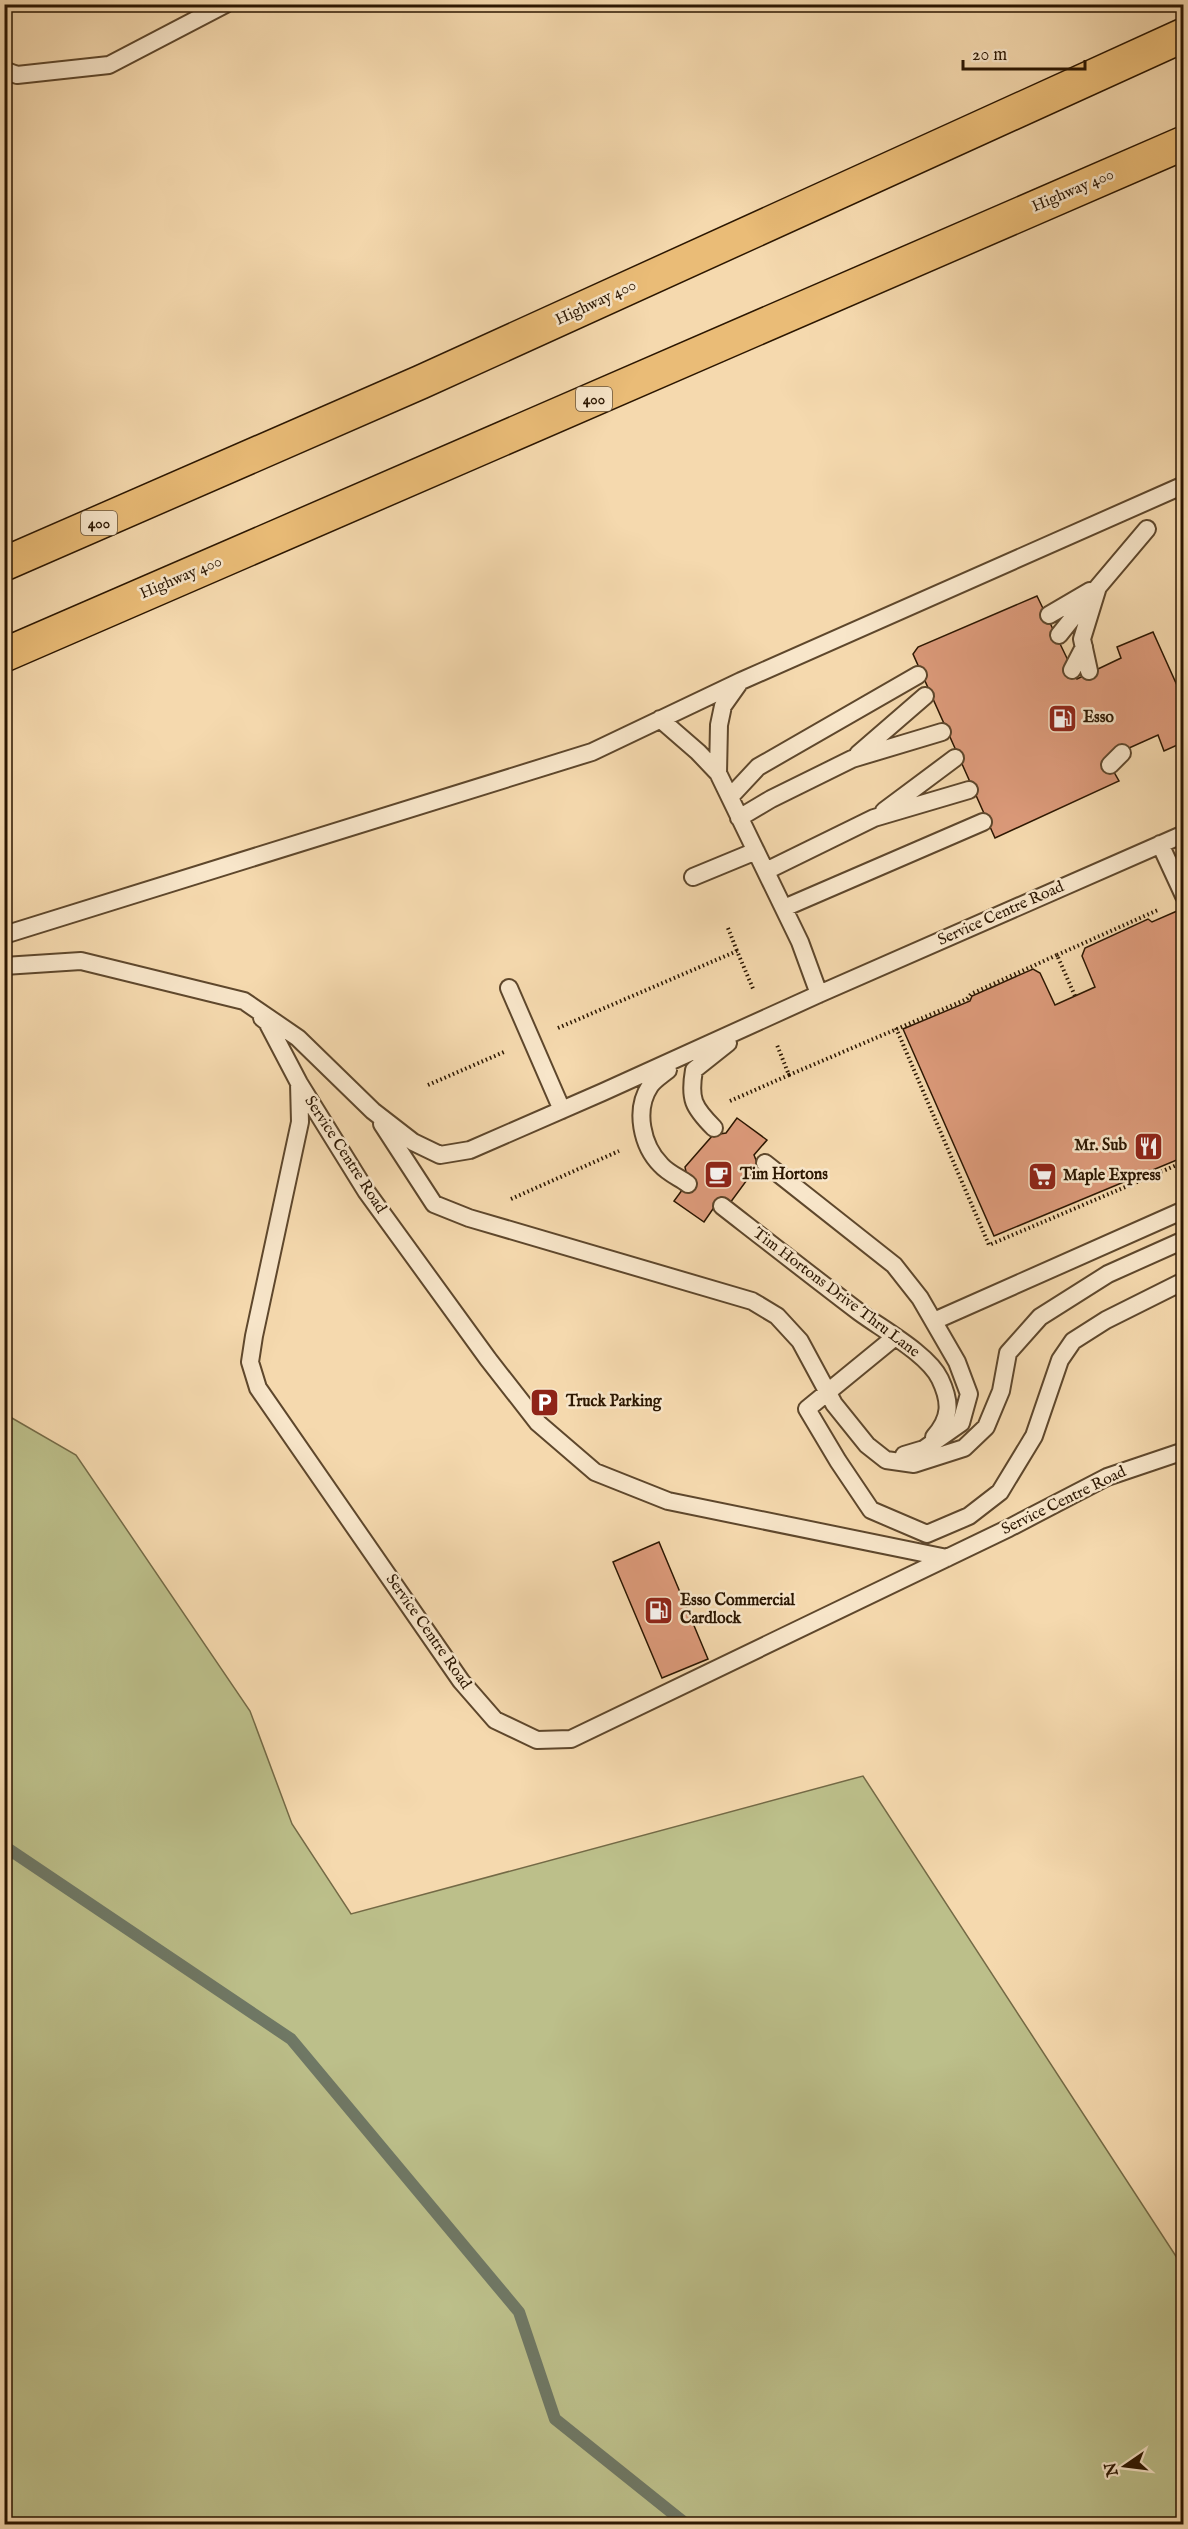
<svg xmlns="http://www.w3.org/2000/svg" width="1188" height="2529" font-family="'IM FELL English',serif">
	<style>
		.green { fill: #bcbf8a; stroke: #746a46; stroke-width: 1.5 }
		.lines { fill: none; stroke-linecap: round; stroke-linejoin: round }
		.stream { stroke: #6f7865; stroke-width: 12 }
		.building { fill: #dc9a7a; stroke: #2b1601; stroke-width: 1.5 }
		.service-casing { stroke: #5e472c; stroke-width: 20 }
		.motorway-casing { stroke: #2b1601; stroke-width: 36 }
		.path { stroke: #2b1601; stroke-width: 4; stroke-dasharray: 1.5 3; stroke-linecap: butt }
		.service { stroke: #f8e6ca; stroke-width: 16 }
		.motorway { stroke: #eabc77; stroke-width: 33 }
		.labels { text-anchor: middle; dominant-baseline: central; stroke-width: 5; stroke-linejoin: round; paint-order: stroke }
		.shield { fill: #f8e6ca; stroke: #68543d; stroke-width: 1.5 }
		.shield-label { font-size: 15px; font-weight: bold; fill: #2b1601 }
		.street-label { font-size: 16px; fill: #2b1601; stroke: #f8e6ca }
		.poi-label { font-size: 16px; font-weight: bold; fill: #2b1601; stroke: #f8e6ca; text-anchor: start }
	</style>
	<rect width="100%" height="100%" fill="#f5d9ae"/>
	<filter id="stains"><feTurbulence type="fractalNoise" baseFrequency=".00333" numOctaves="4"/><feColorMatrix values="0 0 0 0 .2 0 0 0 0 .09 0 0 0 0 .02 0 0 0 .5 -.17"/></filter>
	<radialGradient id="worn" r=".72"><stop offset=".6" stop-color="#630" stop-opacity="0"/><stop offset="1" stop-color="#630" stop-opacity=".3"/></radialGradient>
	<path class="green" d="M5,1414L76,1455L250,1711L292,1824L351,1914L863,1776L1183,2267V2524H5Z"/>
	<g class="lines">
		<path class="stream" d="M4,1846L291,2039L519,2312L555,2419L686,2524"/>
	</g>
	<path class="building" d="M1037,596L1077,679L1121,658L1117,647L1153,632L1184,701V742L1164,751L1158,735L1109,757L1110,765L1119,781L995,838L913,654L918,647Z
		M1184,908V1157L994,1236L903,1029L970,1001L972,996L1033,969L1040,973L1055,1005L1095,987L1082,956L1085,948L1148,919L1152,922Z
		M737,1118L767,1140L754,1155L758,1165L730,1203H717L704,1222L674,1201L688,1182L685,1167L713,1135L726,1133Z
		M659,1542L708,1659L662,1678L613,1562Z"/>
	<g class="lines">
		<defs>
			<path id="service" d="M4,70L17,75L109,65L226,4
				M1049,615L1090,591
				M1059,635L1091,595
				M1072,670L1084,647
				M1089,671L1082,639L1098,587L1147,529
				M660,719L698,752L718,773L800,942L819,994
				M858,754L925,696
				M1110,765L1122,753
				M718,773L719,725L723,706L740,682
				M730,797L758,767L918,675
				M884,811L955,758
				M739,818L771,799L852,759L942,732
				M1160,844L1184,896
				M766,871L874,818L969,790
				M693,877L756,851
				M784,908L983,822
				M4,935L592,752L741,681L1184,485
				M4,966L81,961L244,1001L298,1038L373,1111L413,1142L440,1155L470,1150L603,1092L819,994L1184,834
				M509,988L562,1110
				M262,1018L267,1022L299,1083L366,1191L488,1359L538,1423L595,1472L668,1501L947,1558
				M668,1070C662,1075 654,1080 650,1086C634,1110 642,1146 661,1165C668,1173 680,1178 688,1184
				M299,1083L300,1122L254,1336L250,1362L258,1388L461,1681L495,1720L537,1740L571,1739L1009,1528L1107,1477L1184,1451
				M382,1124L434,1204L469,1218L752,1301L777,1316L800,1341L834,1404L867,1445L886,1460L914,1464L964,1448L986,1427L1001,1391L1008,1353L1040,1317L1108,1274L1184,1240
				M714,1128C693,1107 689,1099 694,1070L728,1043
				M765,1163L894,1265L920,1298L957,1362L969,1394L961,1423L924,1449L904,1455
				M722,1206C767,1241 813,1277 859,1312C882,1329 928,1354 940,1379C951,1402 951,1418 934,1437
				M934,1321L1184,1210
				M895,1337L807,1409L838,1461L871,1510L927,1534L969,1516L1000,1492L1034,1436L1060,1360L1073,1341L1106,1320L1184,1281"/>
			<path id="motorway" d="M4,564L421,382L1184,35
				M4,655L1184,143"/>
		</defs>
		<use href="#service" class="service-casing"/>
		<use href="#motorway" class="motorway-casing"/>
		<path class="path" d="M728,928L737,951
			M1057,955L1158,910
			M558,1028L737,951L754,991
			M896,1028L989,1245L1184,1162
			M789,1075L967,999L971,994L1057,955L1075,996
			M428,1085L504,1052
			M730,1101L789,1075L777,1045
			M511,1199L619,1151"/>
		<use href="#service" class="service"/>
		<use href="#motorway" class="motorway"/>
	</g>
	<defs>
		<symbol id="fuel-square" viewBox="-11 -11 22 22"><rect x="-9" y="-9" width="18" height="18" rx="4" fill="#8f2418" stroke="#f8e6ca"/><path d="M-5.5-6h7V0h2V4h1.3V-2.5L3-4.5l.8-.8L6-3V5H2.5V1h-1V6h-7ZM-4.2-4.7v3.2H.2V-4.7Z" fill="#fff"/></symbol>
		<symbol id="restaurant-square" viewBox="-11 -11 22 22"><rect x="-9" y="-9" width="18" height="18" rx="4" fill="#8f2418" stroke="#f8e6ca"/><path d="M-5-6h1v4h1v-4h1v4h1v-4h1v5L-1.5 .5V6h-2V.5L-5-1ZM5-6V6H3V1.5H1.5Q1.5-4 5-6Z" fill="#fff"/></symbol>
		<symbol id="cafe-square" viewBox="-11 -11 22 22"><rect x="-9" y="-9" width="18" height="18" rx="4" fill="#8f2418" stroke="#f8e6ca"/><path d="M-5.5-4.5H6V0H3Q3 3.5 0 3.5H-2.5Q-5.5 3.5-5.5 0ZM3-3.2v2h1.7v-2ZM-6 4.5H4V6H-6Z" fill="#fff"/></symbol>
		<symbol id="supermarket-square" viewBox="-11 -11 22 22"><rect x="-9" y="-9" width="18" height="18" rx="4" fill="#8f2418" stroke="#f8e6ca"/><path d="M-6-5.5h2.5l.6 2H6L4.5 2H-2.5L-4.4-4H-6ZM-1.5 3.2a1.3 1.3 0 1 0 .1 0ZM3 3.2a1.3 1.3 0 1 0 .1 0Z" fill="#fff"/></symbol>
		<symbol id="parking-square" viewBox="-11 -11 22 22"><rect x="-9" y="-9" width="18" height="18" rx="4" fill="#8f2418" stroke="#f8e6ca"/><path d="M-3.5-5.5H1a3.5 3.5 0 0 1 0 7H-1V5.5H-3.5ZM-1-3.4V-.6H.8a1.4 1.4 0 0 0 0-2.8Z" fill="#fff"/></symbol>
	</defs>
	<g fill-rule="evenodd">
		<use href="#fuel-square" x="1046" y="702" width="33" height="33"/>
		<use href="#restaurant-square" x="1132" y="1130" width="33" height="33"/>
		<use href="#cafe-square" x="702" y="1158" width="33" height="33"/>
		<use href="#supermarket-square" x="1026" y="1160" width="33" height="33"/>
		<use href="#parking-square" x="528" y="1386" width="33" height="33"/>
		<use href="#fuel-square" x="642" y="1594" width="33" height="33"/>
	</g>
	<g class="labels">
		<g class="shield">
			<rect x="576" y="387" width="36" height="24" rx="4.5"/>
			<rect x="81" y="511" width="36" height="24" rx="4.5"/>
		</g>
		<g class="shield-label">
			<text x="594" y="399">400</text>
			<text x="99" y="523">400</text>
		</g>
		<g class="street-label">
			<text transform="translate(1073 191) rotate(-23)">Highway 400</text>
			<text transform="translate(596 303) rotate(-25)">Highway 400</text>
			<text transform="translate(181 578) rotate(-23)">Highway 400</text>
			<text transform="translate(1001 914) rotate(-24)">Service Centre Road</text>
			<text transform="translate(345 1155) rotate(57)">Service Centre Road</text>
			<text transform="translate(836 1293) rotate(37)">Tim Hortons Drive Thru Lane</text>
			<text transform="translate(1064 1501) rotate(-26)">Service Centre Road</text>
			<text transform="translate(428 1632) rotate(55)">Service Centre Road</text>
		</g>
		<g class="poi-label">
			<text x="1083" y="718">Esso</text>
			<text x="1127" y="1146" text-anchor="end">Mr. Sub</text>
			<text x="740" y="1175">Tim Hortons</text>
			<text x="1063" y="1176">Maple Express</text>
			<text x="566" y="1402">Truck Parking</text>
			<text x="680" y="1601">Esso Commercial<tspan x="680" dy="18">Cardlock</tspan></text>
		</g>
	</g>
	<rect width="1188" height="2529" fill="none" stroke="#f5d9ae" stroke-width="24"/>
	<rect x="6" y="6" width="1176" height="2517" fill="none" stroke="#2b1601" stroke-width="3"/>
	<rect x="12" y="12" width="1164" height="2505" fill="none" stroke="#2b1601" stroke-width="1.5"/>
	<g transform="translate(1125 2466) rotate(256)" stroke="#f8e6ca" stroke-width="4.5" paint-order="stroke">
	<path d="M0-4.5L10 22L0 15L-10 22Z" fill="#2b1601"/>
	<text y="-9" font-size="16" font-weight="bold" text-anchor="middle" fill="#2b1601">N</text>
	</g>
	<path d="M963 60v9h122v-9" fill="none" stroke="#2b1601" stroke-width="3"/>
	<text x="972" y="60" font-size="18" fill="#2b1601" stroke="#f8e6ca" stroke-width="4.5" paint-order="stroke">20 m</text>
	<rect width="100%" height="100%" filter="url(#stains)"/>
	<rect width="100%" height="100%" fill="url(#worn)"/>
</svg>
